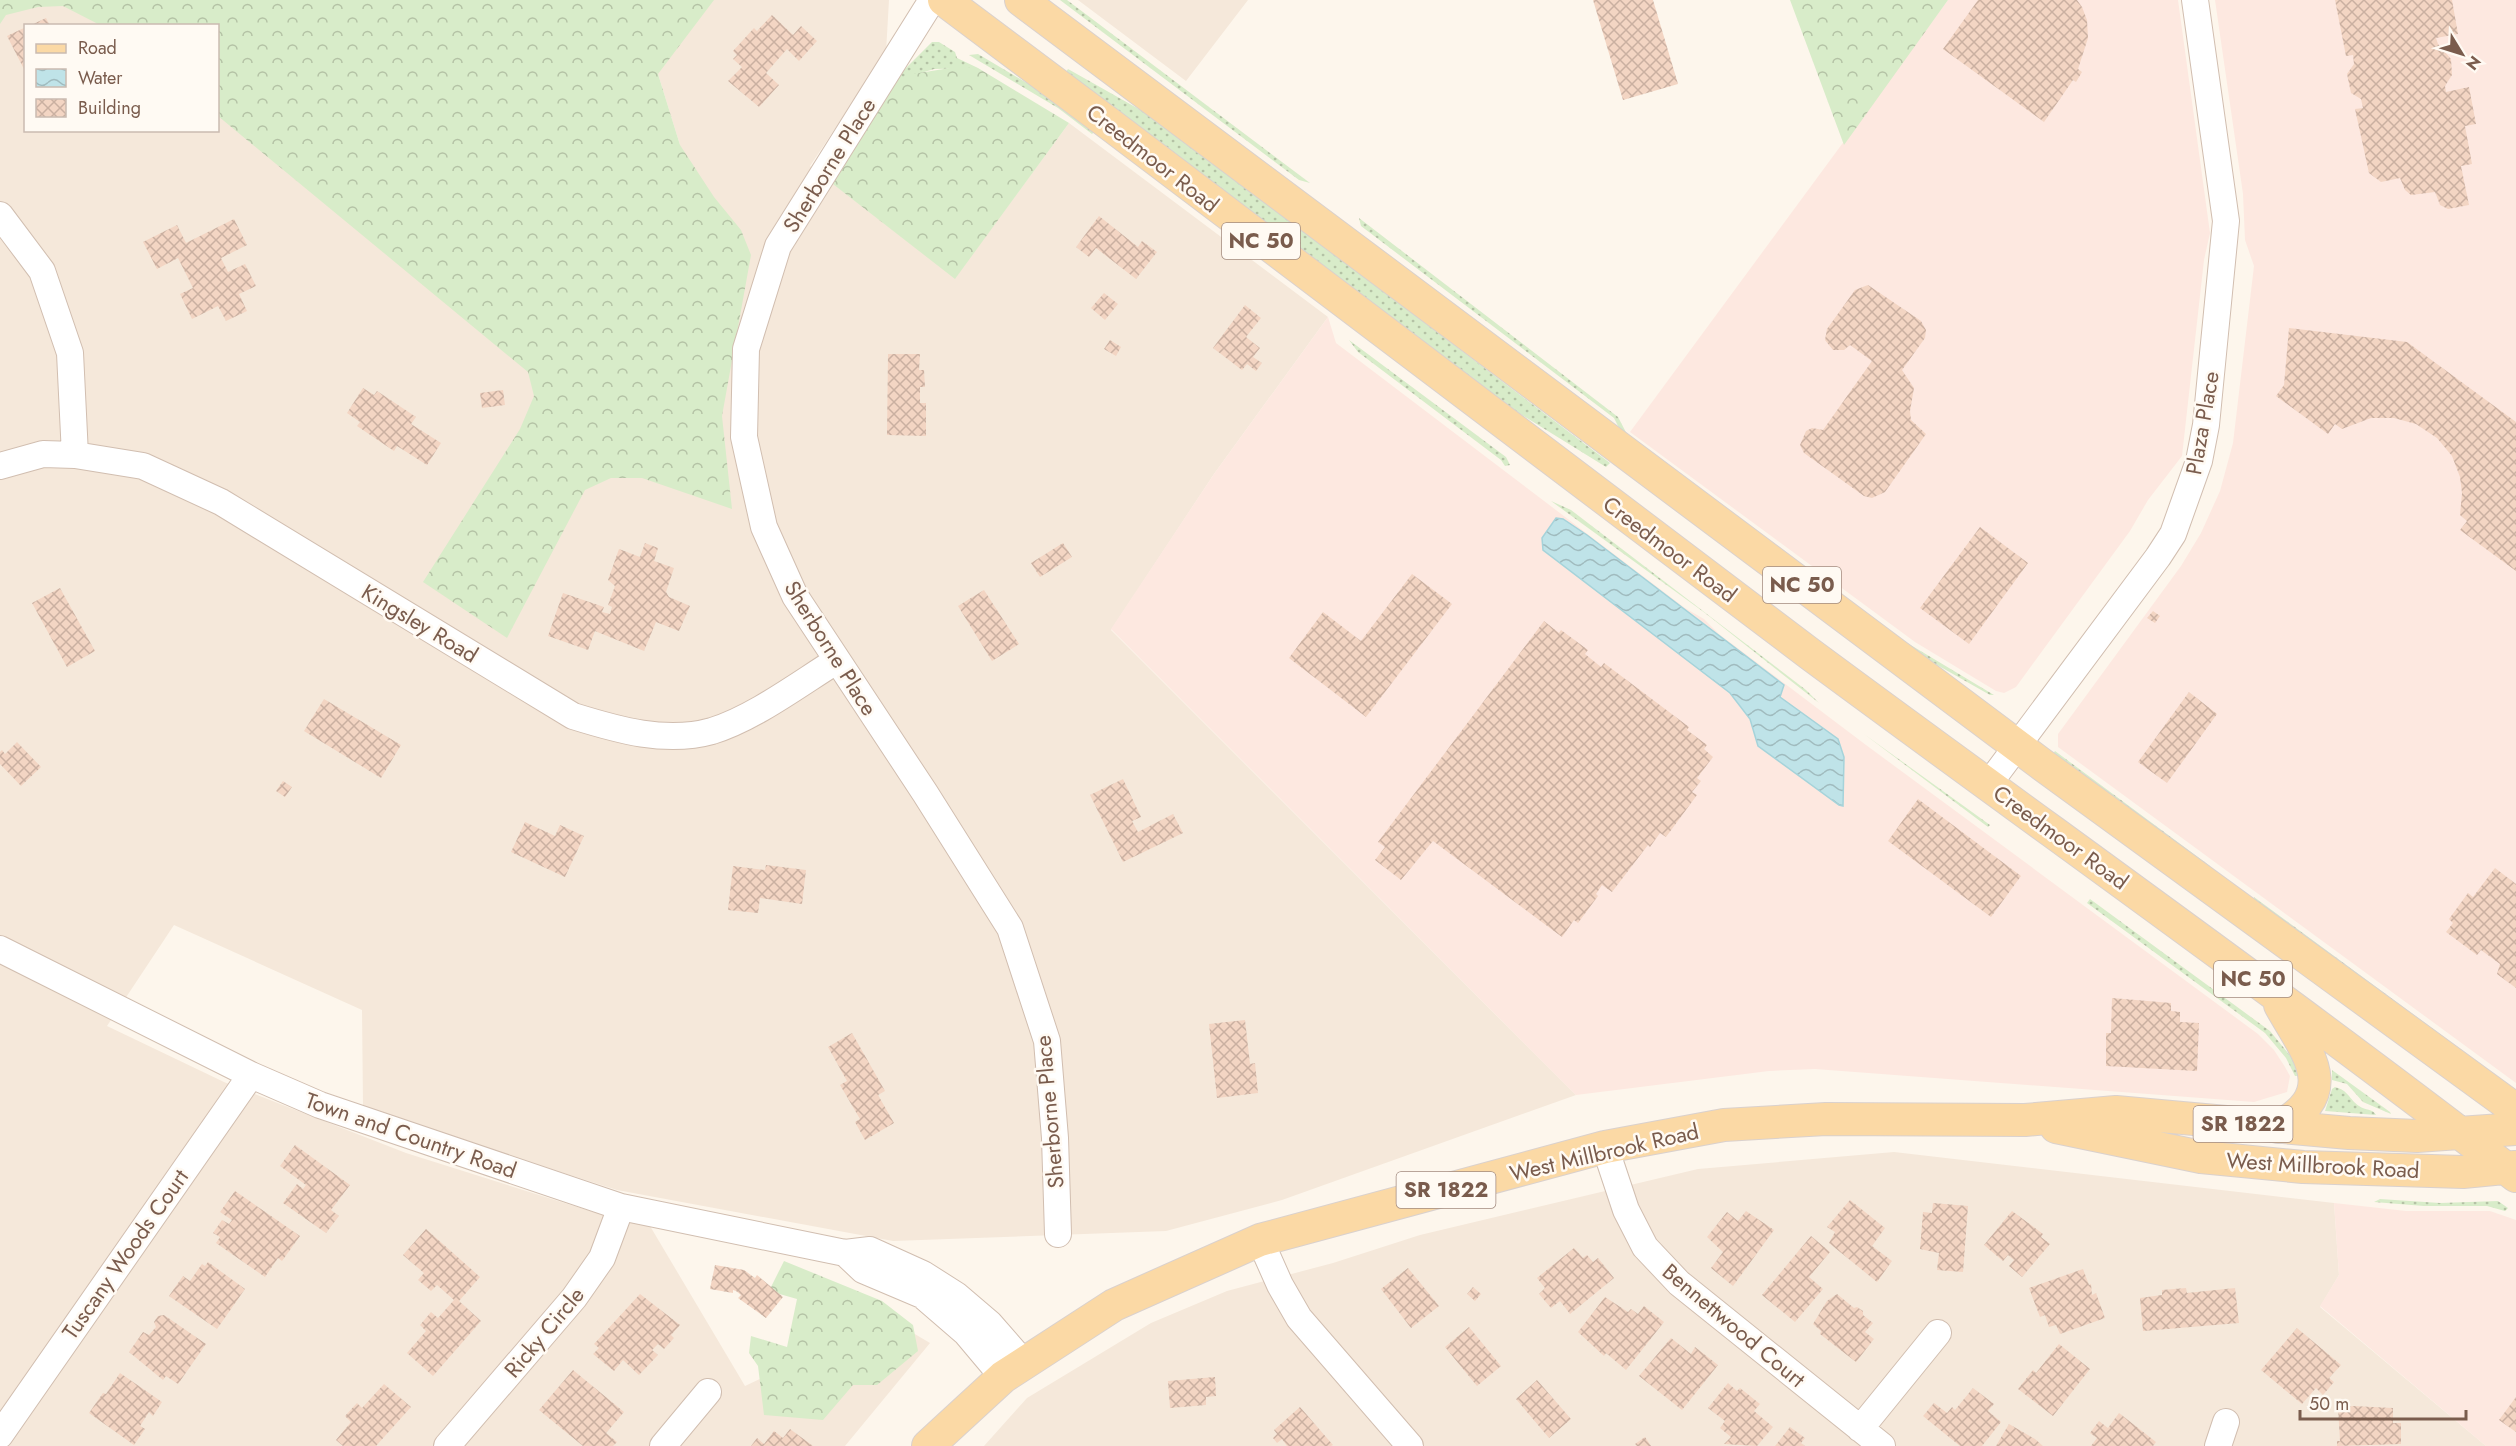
<svg xmlns="http://www.w3.org/2000/svg" width="2516" height="1446" font-family="Jost,sans-serif">
	<style>
		.residential { fill: #f5e8da; fill-rule: evenodd }
		.commercial { fill: #fde8e0 }
		.grass { fill: url(#grass-dots) }
		.forest { fill: url(#forest-crowns) }
		.water { fill: url(#water-waves); stroke: #a5d3da; stroke-width: 1.5 }
		.building { fill: url(#building-cross-hatch) }
		.lines { fill: none; stroke-linecap: round; stroke-linejoin: round }
		.minor-casing { stroke: #d1beb0; stroke-width: 28 }
		.major-casing { stroke: #dad1cd; stroke-width: 34 }
		.minor { stroke: #fff; stroke-width: 26 }
		.major { stroke: #fbd9a5; stroke-width: 32 }
		.labels { text-anchor: middle; dominant-baseline: central; stroke-width: 5; stroke-linejoin: round; paint-order: stroke }
		.shield { fill: #fffaf3; stroke: #a28b7f; stroke-width: 1.5 }
		.shield-label { font-size: 21px; font-weight: bold; fill: #7a5c4d }
		.street-label { font-size: 22px; fill: #7a5c4d; stroke: #fffaf3 }
	</style>
	<defs>
		<pattern id="grass-dots" width="8" height="8" patternUnits="userSpaceOnUse" patternTransform="scale(1.5)"><rect width="8" height="8" fill="#d8ecc9"/><path d="M2 2h.1M6 6h.1" fill="none" stroke="#b4c2a5" stroke-width="1.8" stroke-linecap="round"/></pattern>
		<pattern id="forest-crowns" width="20" height="18" patternUnits="userSpaceOnUse" patternTransform="scale(1.5)"><rect width="20" height="18" fill="#d8ecc9"/><path d="M2 6a3 3 0 1 1 6 0M12 15a3 3 0 1 1 6 0" fill="none" stroke="#b4c2a5"/></pattern>
		<pattern id="water-waves" width="16" height="10" patternUnits="userSpaceOnUse" patternTransform="scale(1.5)"><rect width="16" height="10" fill="#bfe3e8"/><path d="M0 5q4-4 8 0t8 0" fill="none" stroke="#a0bbbe"/></pattern>
		<pattern id="building-cross-hatch" width="8" height="8" patternUnits="userSpaceOnUse" patternTransform="scale(1.5)"><rect width="8" height="8" fill="#f3d5c3"/><path d="M0 0l8 8M0 8l8-8" fill="none" stroke="#cab0a1"/></pattern>
	</defs>
	<rect width="100%" height="100%" fill="#fdf6ec"/>
	<path class="residential" d="M0,0H338L680,145L658,74L598,0H889L886,52L810,166L955,278L1069,123L1328,317L1214,474L1111,630L1576,1095L1282,1200L1166,1231L893,1241L617,1190L444,1135L363,1106L362,1010L174,925L107,1026L224,1082L406,1153L590,1211L650,1226L745,1386L813,1354L842,1291L930,1343L845,1446H0ZM26,26H218V130H26Z
		M1078,0H1248L1186,81Z
		M1894,1152L2334,1203L2339,1275L2320,1307L2486,1446H984L1027,1398L1151,1323L1227,1291L1333,1263L1420,1235L1698,1169Z"/>
	<path class="commercial" d="M1948,0H2178L2210,233L2204,260L2182,456L2148,500L2130,531L2016,687L2004,693L1996,691L1915,642L1630,432Z
		M2215,0H2516V1083L2058,747V734L2181,566L2201,533L2220,491L2233,443L2254,266L2245,240L2243,194Z
		M1328,317L1336,343L1685,608L1704,619L1719,634L1866,745L2258,1034L2274,1050L2285,1067L2290,1076L2287,1092L2254,1102L1815,1069L1769,1071L1576,1095L1111,629L1214,474Z
		M2334,1203L2406,1211H2490L2516,1220V1446H2486L2320,1306L2339,1275Z"/>
	<path class="grass" d="M1060,0H1067L1310,183L1299,180Z
		M932,42H939L955,52L957,58L978,68L934,69L892,82Z
		M978,54L1054,99L1095,131L1092,134L1058,108L969,55Z
		M1068,69L1153,117L1610,463L1606,467L1470,383L1064,75Z
		M1359,218L1618,417L1629,438L1904,641L1994,695H1990L1900,644L1626,442L1614,418L1361,226Z
		M1349,340L1506,457L1510,465L1505,466L1501,460L1358,352Z
		M1551,501L1571,510L1806,690L1819,703L1705,613Z
		M1864,734L1990,825L1988,827Z
		M2055,751L2210,866H2207L2053,754Z
		M2254,897L2516,1090V1095L2255,902Z
		M2090,899L2270,1031L2292,1058L2298,1076H2295L2286,1058L2265,1033L2087,903Z
		M2332,1070L2390,1112L2391,1114L2363,1102L2347,1084L2332,1080Z
		M2335,1087C2348,1090 2349,1099 2359,1106C2366,1111 2372,1108 2376,1115L2325,1111L2332,1089Z
		M2380,1199L2440,1203L2498,1201L2508,1208L2505,1211L2487,1206H2424L2374,1202Z"/>
	<path class="forest" d="M0,0H714L658,74L680,145L714,197L741,230L751,255L722,416L732,509L642,478H611L585,490L507,638L423,582L520,429L534,396L528,372L218,116V26L100,25L63,6L38,7L6,15L0,24Z
		M1790,0H1948L1844,145Z
		M956,67L978,68L1069,123L955,279L829,181L892,82L913,74Z
		M784,1261L882,1301L913,1325L918,1351L877,1385H853L823,1420L764,1415L758,1366L749,1353L751,1336L787,1347L797,1299L769,1291Z"/>
	<path class="water" d="M1556,518L1563,519L1587,535L1784,685L1780,697L1838,739L1844,757L1843,806L1839,805L1758,746L1750,719L1730,693L1543,550L1542,538Z"/>
	<path class="building" d="M1593,0H1653L1678,84L1623,100Z
		M1978,0H2077L2082,7L2087,20L2088,38L2078,69L2082,72L2076,82L2073,80L2044,122L1943,49Z
		M2335,0H2452L2458,34L2436,38L2438,44L2451,59L2452,75L2445,86L2446,92L2469,87L2476,124L2465,126L2472,164L2461,166L2469,205L2448,209L2440,205L2435,192L2411,195L2405,190L2400,178L2381,182L2369,173L2355,109L2363,108L2361,99L2351,93L2347,74L2354,64L2353,55L2346,56Z
		M772,15L793,35L801,26L817,41L799,61L787,49L766,73L779,85L759,107L728,81L742,67L733,59L737,55L733,51L754,28L757,31Z
		M46,18L50,26H29Z
		M26,27V73L7,36Z
		M1099,216L1138,247L1142,241L1157,252L1136,279L1096,248L1089,257L1076,247Z
		M234,219L247,245L221,258L228,272L245,264L256,286L239,294L247,311L226,321L218,306L192,319L180,294L193,288L178,258L157,269L143,242L177,225L186,243Z
		M1868,285L1921,321L1926,330L1925,338L1902,370L1914,388L1910,411L1911,420L1926,434L1885,492L1872,498L1864,496L1804,453L1800,445L1806,431L1812,428L1823,430L1872,361L1850,345L1844,350H1833L1825,340L1827,329L1855,290Z
		M1104,293L1118,304L1105,320L1091,308Z
		M1245,305L1261,318L1246,337L1260,348L1253,357L1262,363L1256,371L1247,364L1242,370L1213,348Z
		M2289,328L2407,342L2516,422V571L2460,530L2467,521L2460,515L2462,493L2460,477L2452,456L2437,438L2416,424L2394,418H2371L2342,429L2335,424L2328,434L2276,396L2284,385Z
		M1110,340L1121,347L1116,356L1104,349Z
		M888,354H920L919,370H924L925,387H920V403H926V436L887,435Z
		M363,388L374,395L377,391L416,417L411,424L441,443L427,465L397,446L394,451L357,426L360,422L347,413Z
		M503,390L505,405L482,408L480,393Z
		M1980,527L2028,563L1969,644L1920,608Z
		M645,543L658,548L654,561L674,568L666,592L669,597L690,606L679,631L656,622L644,651L595,631L588,650L548,636L563,593L604,607L602,612L610,614L612,607L608,605L615,586L608,580L619,549L640,557Z
		M1063,543L1072,557L1040,577L1031,563Z
		M1412,574L1452,604L1366,717L1289,658L1323,612L1361,641Z
		M60,588L95,651L67,667L32,603Z
		M984,590L1019,644L992,661L958,606Z
		M2153,611L2160,616L2155,623L2147,618Z
		M1544,621L1559,633L1561,630L1588,650L1585,654L1601,667L1604,663L1689,727L1687,730L1707,745L1704,749L1713,757L1697,778L1701,781L1692,792L1697,795L1666,837L1660,833L1650,847L1648,845L1612,892L1602,885L1596,894L1598,896L1578,923L1574,920L1562,937L1433,841L1401,880L1375,860L1385,847L1378,842Z
		M2189,692L2217,714L2167,783L2138,762Z
		M324,699L401,745L381,778L304,731Z
		M17,742L41,767L21,786L0,764V752L2,750L5,754Z
		M1123,779L1141,817L1132,821L1138,832L1173,814L1183,833L1123,862L1090,795Z
		M283,781L292,787L285,797L276,791Z
		M1918,799L2021,876L1991,917L1888,841Z
		M525,822L555,836L560,825L584,836L565,877L511,852Z
		M766,865L806,870L802,904L760,898L758,913L728,910L733,866L765,870Z
		M2495,868L2516,884V988L2497,974L2500,964L2481,950L2477,955L2446,932L2453,923L2449,919L2468,893L2473,897Z
		M2112,998L2171,1003V1011L2180,1012V1022L2199,1023L2197,1071L2106,1066V1033H2111Z
		M1245,1020L1250,1064L1255,1063L1258,1093L1217,1098L1209,1024Z
		M852,1033L885,1091L878,1095L894,1123L865,1140L855,1122L860,1119L840,1085L847,1081L828,1047Z
		M295,1145L350,1185L331,1210L339,1216L326,1233L283,1203L297,1184L303,1189L306,1185L280,1166Z
		M235,1191L300,1236L282,1261L278,1258L265,1277L216,1243L220,1237L213,1233L222,1220L229,1224L232,1220L220,1212Z
		M1850,1200L1885,1228L1872,1246L1892,1261L1877,1282L1829,1243L1835,1232L1827,1227Z
		M1933,1203L1968,1206L1963,1272L1937,1270L1939,1253L1920,1249L1923,1212L1932,1213Z
		M1746,1211L1774,1230L1733,1286L1711,1268L1723,1252L1707,1237L1727,1212L1738,1221Z
		M2012,1211L2043,1234L2041,1237L2050,1244L2022,1277L2009,1266L2014,1260L2008,1255L2003,1261L1984,1245Z
		M426,1229L480,1277L459,1301L481,1321L433,1376L407,1353L426,1331L420,1325L431,1312L438,1318L454,1300L437,1285L431,1291L418,1280L424,1273L403,1255Z
		M1811,1236L1830,1252L1809,1277L1823,1289L1795,1322L1762,1295Z
		M1574,1248L1583,1258L1587,1255L1593,1262L1598,1258L1614,1278L1570,1314L1560,1301L1551,1308L1539,1294L1545,1288L1537,1278Z
		M208,1262L245,1289L217,1329L169,1296L183,1276L190,1281L202,1264L205,1266Z
		M715,1265L744,1270L755,1278L757,1275L783,1297L766,1318L738,1298L741,1295L736,1291L733,1290V1293L710,1289Z
		M1408,1268L1439,1306L1411,1328L1381,1289Z
		M2083,1269L2089,1285L2091,1284L2092,1295L2096,1293L2105,1318L2060,1334L2056,1325L2049,1327L2045,1315L2040,1317L2029,1288Z
		M1473,1287L1481,1294L1475,1301L1467,1294Z
		M2186,1288L2187,1293L2235,1288L2239,1323L2143,1331L2140,1298L2162,1295V1290Z
		M640,1294L680,1325L671,1335L674,1338L664,1349L658,1344L652,1350L658,1355L639,1375L623,1360L614,1371L593,1354L599,1348L594,1344Z
		M1837,1294L1854,1308L1857,1307L1863,1311V1315L1873,1323L1865,1332L1874,1339L1856,1362L1820,1334L1821,1331L1813,1324L1827,1301Z
		M1605,1297L1628,1312L1631,1309L1638,1314L1644,1306L1664,1322L1626,1370L1606,1353L1604,1356L1578,1332Z
		M164,1315L206,1344L178,1384L166,1376L163,1380L129,1352L143,1332L149,1335L156,1327L154,1322L158,1316Z
		M1469,1327L1501,1366L1477,1386L1445,1347Z
		M2297,1328L2341,1365L2329,1378L2334,1382L2323,1395L2316,1388L2302,1404L2261,1370Z
		M1671,1338L1691,1354L1695,1347L1718,1365L1682,1410L1639,1376Z
		M2059,1344L2090,1369L2053,1416L2018,1389L2033,1370L2036,1373Z
		M573,1370L624,1412L606,1433L617,1442L613,1446H583L539,1410Z
		M120,1373L162,1402L153,1416L149,1412L140,1426L145,1429L134,1445L89,1413L103,1393L106,1394Z
		M1215,1377L1216,1396L1206,1397V1405L1170,1408L1168,1381Z
		M1537,1380L1571,1419L1549,1438L1516,1399Z
		M1728,1383L1737,1391L1740,1388L1760,1404L1754,1411L1773,1427L1757,1446L1724,1444L1731,1437L1720,1428L1725,1421L1708,1408Z
		M384,1384L411,1407L376,1446H343L336,1440L351,1422L345,1416L357,1403L362,1408Z
		M1973,1388L1994,1404L1988,1411L2001,1422L1982,1446H1960L1923,1416L1934,1403L1947,1413L1952,1407L1955,1410Z
		M2516,1397V1432L2499,1420Z
		M2353,1406L2393,1408V1423H2401V1444L2337,1446V1441H2340L2338,1408Z
		M1300,1407L1333,1445L1331,1446H1287L1282,1439L1277,1443L1273,1438L1277,1434L1274,1430Z
		M2119,1413L2156,1442L2153,1446H2091L2097,1438L2090,1433L2099,1421L2108,1428Z
		M2009,1424L2035,1439L2043,1446H1996Z
		M1790,1427L1805,1438L1801,1443L1805,1446H1775Z
		M790,1429L813,1446H751L757,1438L764,1444L774,1431L783,1438Z
		M1645,1437L1651,1446H1637L1635,1444Z"/>
	<g class="lines">
		<defs>
			<path id="minor" d="M932,0L778,246L746,349L744,437L764,527L795,596L925,793L1010,928L1047,1041L1055,1138L1058,1234
				M0,215L42,271L70,353L75,455
				M0,466L43,454L75,455L143,466L221,502L573,716C618,730 666,744 712,731C754,718 799,684 836,661
				M1988,785L2158,557L2173,534L2199,461L2206,425L2226,221L2195,0
				M0,949L251,1075L320,1105L621,1207L845,1253L870,1250L923,1274L956,1295L990,1324L1024,1363
				M1605,1147L1626,1210L1645,1247L1679,1283L1882,1446
				M1260,1240L1280,1285L1299,1318L1410,1446
				M845,1253L863,1270L922,1295L966,1333L1003,1377
				M1860,1429L1938,1333
				M0,1435L251,1075
				M447,1446L574,1298L602,1258L621,1207
				M663,1446L708,1392
				M2218,1446L2226,1422"/>
			<path id="major" d="M944,0C1234,216 1520,437 1810,654C2045,828 2284,997 2516,1176
				M1021,0L2040,763L2516,1110
				M2056,1127L2201,1157L2303,1167L2463,1172L2515,1167
				M2278,1127C2343,1092 2307,1053 2280,1005
				M928,1446L1003,1377L1114,1305L1260,1240L1605,1147L1724,1125L1826,1119L2025,1120L2116,1112L2349,1133L2417,1136L2516,1129"/>
		</defs>
		<use href="#minor" class="minor-casing"/>
		<use href="#major" class="major-casing"/>
		<use href="#minor" class="minor"/>
		<use href="#major" class="major"/>
	</g>
	<g class="labels">
		<g class="shield">
			<rect x="1222" y="223" width="78" height="36" rx="4.5"/>
			<rect x="1763" y="567" width="78" height="36" rx="4.5"/>
			<rect x="2214" y="961" width="78" height="36" rx="4.5"/>
			<rect x="2193.5" y="1106" width="99" height="36" rx="4.5"/>
			<rect x="1396.5" y="1172" width="99" height="36" rx="4.5"/>
		</g>
		<g class="shield-label">
			<text x="1261" y="241">NC 50</text>
			<text x="1802" y="585">NC 50</text>
			<text x="2253" y="979">NC 50</text>
			<text x="2243" y="1124">SR 1822</text>
			<text x="1446" y="1190">SR 1822</text>
		</g>
		<g class="street-label">
			<text transform="translate(1153 158) rotate(38)">Creedmoor Road</text>
			<text transform="translate(829 165) rotate(-58)">Sherborne Place</text>
			<text transform="translate(2202 423) rotate(-80)">Plaza Place</text>
			<text transform="translate(1670 549) rotate(37)">Creedmoor Road</text>
			<text transform="translate(420 623) rotate(31)">Kingsley Road</text>
			<text transform="translate(831 648) rotate(58)">Sherborne Place</text>
			<text transform="translate(2061 837) rotate(36)">Creedmoor Road</text>
			<text transform="translate(1049 1112) rotate(-95)">Sherborne Place</text>
			<text transform="translate(411 1135) rotate(19)">Town and Country Road</text>
			<text transform="translate(1604 1152) rotate(-13)">West Millbrook Road</text>
			<text transform="translate(2323 1165) rotate(3)">West Millbrook Road</text>
			<text transform="translate(125 1254) rotate(-55)">Tuscany Woods Court</text>
			<text transform="translate(1734 1325) rotate(40)">Bennettwood Court</text>
			<text transform="translate(544 1332) rotate(-50)">Ricky Circle</text>
		</g>
	</g>
	<rect x="24" y="24" width="195" height="108" fill="#fffaf3" stroke="#cabbb1" stroke-width="1.5"/>
	<rect x="36" y="44" width="30" height="9" fill="#fbd9a5" stroke="#cabbb1" stroke-width="1.5"/>
	<text x="78" y="54" font-size="18" fill="#7a5c4d">Road</text>
	<rect x="36" y="69" width="30" height="18" fill="url(#water-waves)" stroke="#cabbb1" stroke-width="1.5"/>
	<text x="78" y="84" font-size="18" fill="#7a5c4d">Water</text>
	<rect x="36" y="99" width="30" height="18" fill="url(#building-cross-hatch)" stroke="#cabbb1" stroke-width="1.5"/>
	<text x="78" y="114" font-size="18" fill="#7a5c4d">Building</text>
	<g transform="translate(2462 54) rotate(128)" stroke="#fffaf3" stroke-width="4.5" paint-order="stroke">
	<path d="M0-4.5L10 22L0 15L-10 22Z" fill="#7a5c4d"/>
	<text y="-9" font-size="16" font-weight="bold" text-anchor="middle" fill="#7a5c4d">N</text>
	</g>
	<path d="M2300 1410v9h166v-9" fill="none" stroke="#7a5c4d" stroke-width="3"/>
	<text x="2309" y="1410" font-size="18" fill="#7a5c4d" stroke="#fffaf3" stroke-width="4.5" paint-order="stroke">50 m</text>
</svg>
